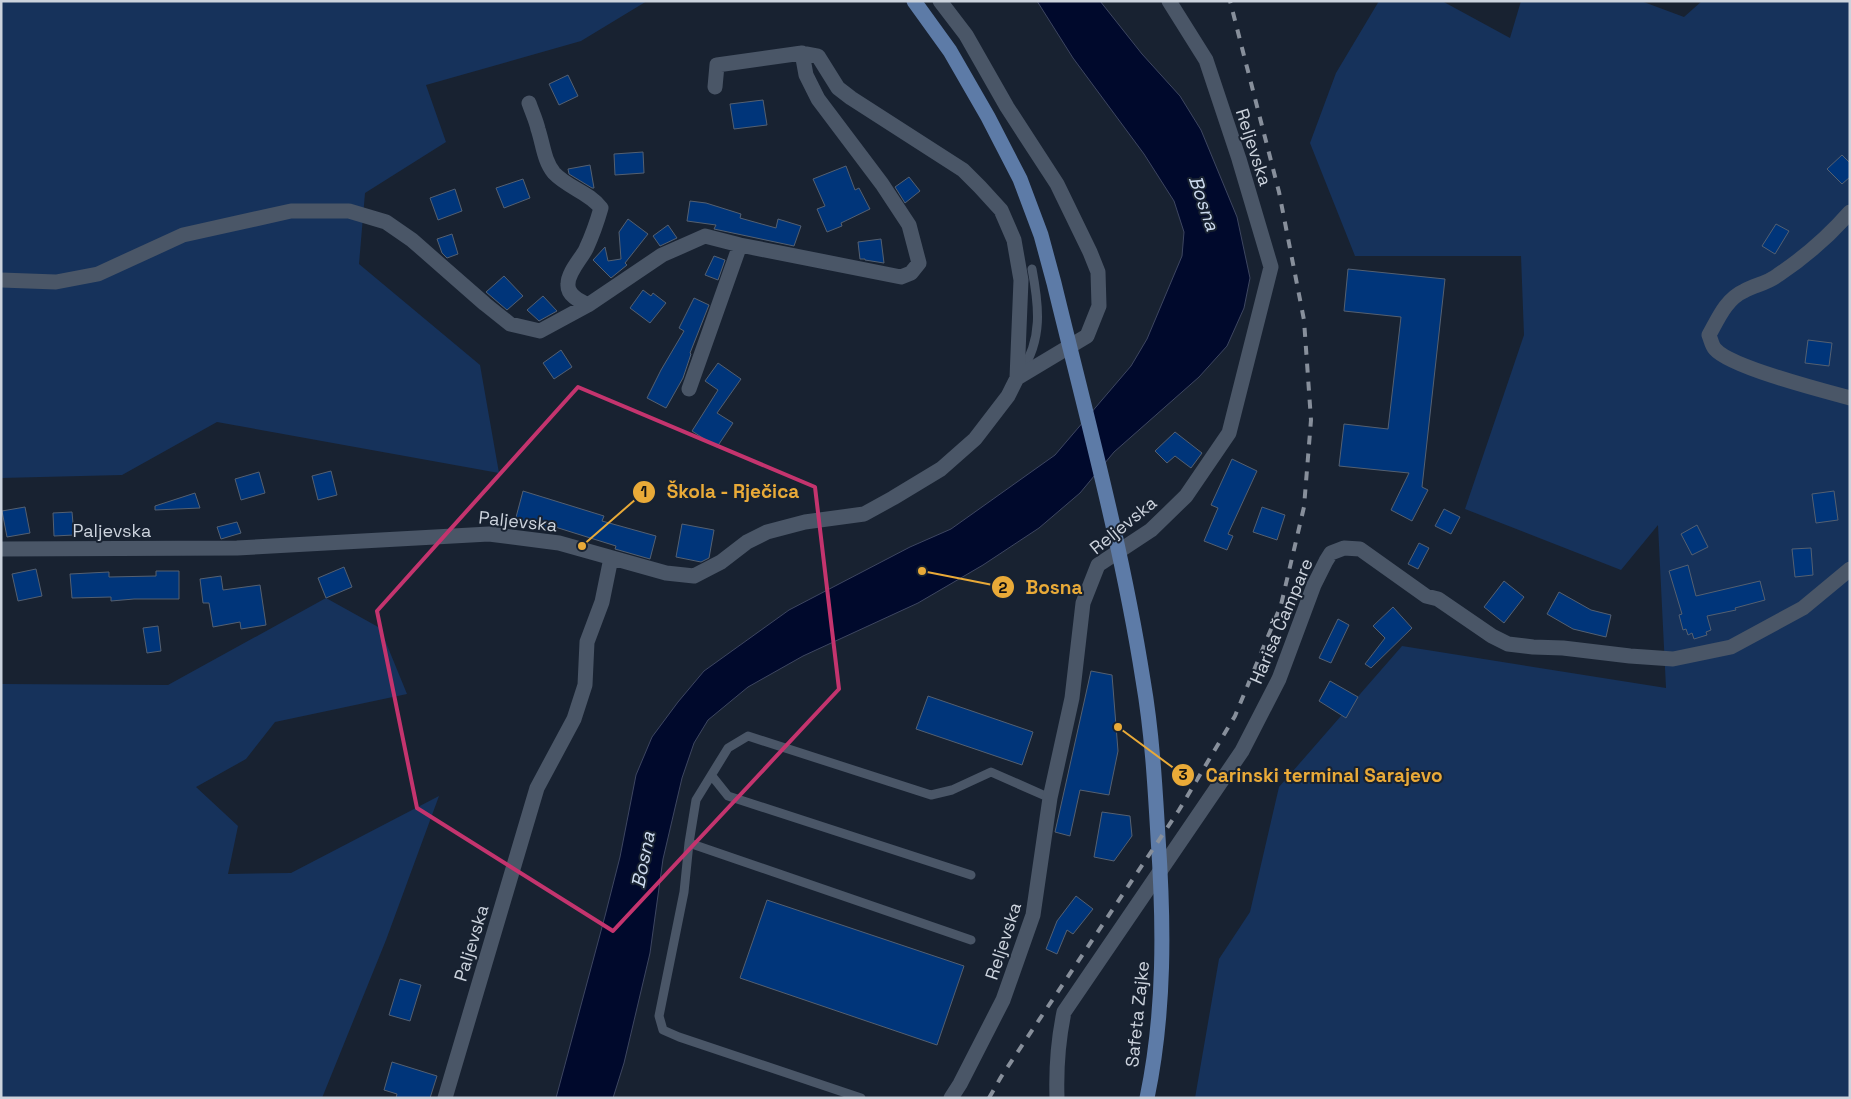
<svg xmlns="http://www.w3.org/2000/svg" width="1851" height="1099" font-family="'Space Grotesk',sans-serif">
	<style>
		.green { fill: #16325b }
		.water { fill: #00092c; stroke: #3d4661 }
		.building { fill: #00357a; stroke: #546071 }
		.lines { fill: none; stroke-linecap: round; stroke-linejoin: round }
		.lane { stroke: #4a5667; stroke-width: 9 }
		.street { stroke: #4a5667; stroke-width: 15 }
		.primary { stroke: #5d7ba7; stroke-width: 15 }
		.rail { stroke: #878f9b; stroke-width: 4; stroke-dasharray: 9 9; stroke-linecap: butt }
		.marked { fill: none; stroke: #c4346e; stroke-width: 4; stroke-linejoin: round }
		.labels { text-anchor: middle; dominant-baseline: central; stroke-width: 4; stroke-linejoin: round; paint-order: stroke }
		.street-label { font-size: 18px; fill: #ccd3dd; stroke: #182231 }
		.water-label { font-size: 19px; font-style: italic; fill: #cedcf0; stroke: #182231 }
		.leader { fill: none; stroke: #e9aa38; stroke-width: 2 }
		.callout-dot { fill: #e9aa38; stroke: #182231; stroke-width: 2 }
		.mark-label { font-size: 15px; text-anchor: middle; font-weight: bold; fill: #111 }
		.callout-label { font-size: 19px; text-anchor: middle; font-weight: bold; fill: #e9aa38; stroke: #182231; stroke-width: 4; stroke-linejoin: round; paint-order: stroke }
	</style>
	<rect width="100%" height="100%" fill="#182231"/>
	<path class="green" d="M1,1H647L581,41L426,85L446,142L365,193L359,264L480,365L499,473L217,422L122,475L1,478Z
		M1379,1H1442L1510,38L1521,1H1641L1684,17L1702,1H1850V1098H1195L1219,959L1250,912L1279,787L1402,646L1666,688L1658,525L1621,570L1465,509L1524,335L1521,256H1355L1310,143L1336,73Z
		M326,598L380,628L407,694L275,722L246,759L196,787L238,826L228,874L291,873L439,796L386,940L322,1098H1V684L168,685Z"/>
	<path class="water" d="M1037,1H1100L1142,54L1180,96L1201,130L1237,217L1250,278L1244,308L1227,346L1199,377L1114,452L1080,493L1039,528L983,565L918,603L803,656L748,687L708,720L694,743L682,778L663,859L650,953L624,1063L613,1098H556L605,916L620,857L636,775L652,737L678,702L704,671L789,610L910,547L951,529L1055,455L1131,366L1147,339L1182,256L1184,232L1174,201L1144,154L1073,58Z"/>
	<path class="building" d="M568,75L578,96L559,105L549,84Z
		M763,100L767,125L734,129L730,104Z
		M643,152L644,173L615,175L614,154Z
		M1842,155L1850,163V177L1842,184L1827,169Z
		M590,165L594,188H592L569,174L568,169Z
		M846,166L855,190L859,188L870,209L841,223L842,226L827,232L817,209L825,206L813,179Z
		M909,177L920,191L905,203L895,187Z
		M523,179L530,198L504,208L496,188Z
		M455,189L462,211L438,220L430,198Z
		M690,201L706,203L741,214L740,218L776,228L778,219L801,226L794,246L714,229L716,225L687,221Z
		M628,219L648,234L625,263L627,265L611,278L593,260L605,247L608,261L621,259L619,232Z
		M1776,224L1789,231L1775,254L1762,246Z
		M668,225L677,238L660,246L653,236Z
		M452,234L458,254L447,258L442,253L437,239Z
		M881,239L884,263L865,260V259H860L858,242Z
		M714,256L725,260L718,280L705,275Z
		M1348,269L1445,279L1422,487L1428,490L1412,521L1391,510L1409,473L1339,466L1344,424L1388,429L1401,317L1344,311Z
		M504,276L523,296L507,310L486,292Z
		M643,290L651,296L653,293L666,303L650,323L630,308Z
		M543,296L557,311L539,321L527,310Z
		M694,298L709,305L690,353L691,354L683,378L666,408L647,398L661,370L684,331L679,328Z
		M1808,340L1832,343L1829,366L1805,363Z
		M561,350L572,367L554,379L543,363Z
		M718,363L741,379L717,413L733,423L717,447L692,431L718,390L705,381Z
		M1175,432L1202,453L1191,468L1175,456L1167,463L1155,451Z
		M1232,459L1257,471L1228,534L1233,536L1227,550L1204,541L1218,508L1211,505Z
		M331,471L337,495L318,500L312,476Z
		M259,472L265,493L241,500L235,479Z
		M523,491L604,516L602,521L656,536L650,559L615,549L616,546L552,526L550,531L515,521Z
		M1834,491L1838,520L1816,523L1812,494Z
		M195,493L200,508L155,510V506Z
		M25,507L30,533L7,537L2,511Z
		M1262,507L1285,515L1277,540L1253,532Z
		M1444,509L1460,517L1451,534L1435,526Z
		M72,512L74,535L54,536L53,513Z
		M237,522L241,533L221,539L217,527Z
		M682,524L714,530L709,558L701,562L676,557Z
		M1697,525L1708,547L1692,555L1681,534Z
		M1419,543L1429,548L1418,569L1408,564Z
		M1811,548L1813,575L1795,577L1792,549Z
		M1688,565L1696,596L1760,581L1765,600L1735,608L1736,610L1707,616L1711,630L1706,632L1707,635L1694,639L1692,633L1688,635L1686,629L1683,630L1679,615L1682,614L1669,571Z
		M344,567L352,587L326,598L318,578Z
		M36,569L42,596L18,601L12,574Z
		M156,571H179V599H134L111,601V597L72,598L70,574L109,572V577L156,576Z
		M221,576L223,590L260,585L266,625L241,629L240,622L213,627L209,603H203L200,579Z
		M1504,581L1524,597L1504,623L1484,607Z
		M1559,592L1591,610L1611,615L1606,637L1573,629L1547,614Z
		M1393,607L1412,628L1371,668L1365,664L1385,638L1373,626Z
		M1338,619L1349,625L1331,663L1319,658Z
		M158,626L161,651L147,653L143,628Z
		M1091,671L1112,675L1118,751L1109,795L1080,790L1070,836L1055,832Z
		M1330,681L1358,697L1346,718L1319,701Z
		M928,696L1033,732L1022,765L916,729Z
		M1102,812L1130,816L1132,836L1114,861L1094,857Z
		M1076,896L1093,909L1073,934L1067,930L1057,954L1046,949L1057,921Z
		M767,900L964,966L937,1045L740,978Z
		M400,979L421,985L410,1021L389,1015Z
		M392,1062L437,1076L430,1098H396L397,1094L384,1090Z"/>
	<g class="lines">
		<path class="lane" d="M1021,372C1043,339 1039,306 1032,269
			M712,776L728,796L971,875
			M689,843L971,940
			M861,1098L679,1037L663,1030L659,1016L684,892L689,843L696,800L728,748L748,736L931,795L952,790L991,772L1050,798"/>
		<path class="street" d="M715,87L717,65L802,53L818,56L838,88L851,98L963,170L980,187L1001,210L1014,240L1021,280L1017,378
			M529,103C532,112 536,120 538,129C543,144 544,161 554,173C568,188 589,192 601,208C597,222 592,236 586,249C581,259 568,272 568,284C567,295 579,301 588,305
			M1850,212C1829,236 1805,257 1778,275C1768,283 1755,285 1744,291C1726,299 1718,319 1709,335C1711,340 1712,346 1715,349C1730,367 1824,391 1850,398
			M1,280L56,282L98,274L183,235L291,211H349L386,222L412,240L485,304L510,324L540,331L588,305L662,255L705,236L740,245L901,277L911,273L919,263L909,225L882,184L818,99L806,75L802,53
			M689,389L740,245
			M1,549L237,548L489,534L559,543L666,573L694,576L721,562L747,542L767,532L805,522L864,514L893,498L941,469L975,439L1008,396L1017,378L1087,336L1099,306L1098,272L1090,252L1057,184L1007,107L966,35L940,1
			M445,1098L537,788L574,719L585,685L587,642L602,602L611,558
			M951,1098L960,1084L1003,1000L1033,915L1050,798L1072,698L1083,603L1098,565L1151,530L1186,496L1229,433L1271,267L1239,159L1206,60L1169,1
			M1057,1098C1056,1068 1058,1041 1064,1012L1242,751L1279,679L1314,585L1326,561L1331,553L1344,548L1360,549L1426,596L1438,599L1492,636L1508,644L1533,647L1563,648L1630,656L1673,659L1731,647L1803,608L1850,569"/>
		<path class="primary" d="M914,1L950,51L988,117L1020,179L1041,235L1054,283C1086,415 1122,546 1143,680C1152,732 1155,785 1158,837C1164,924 1165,1012 1147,1098"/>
		<path class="rail" d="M989,1098L1001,1077L1179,810L1235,716L1281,605L1304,507L1311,420L1304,320L1279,192L1230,1"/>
	</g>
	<path class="marked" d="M578,387L815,487L839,689L613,931L417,808L377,611Z"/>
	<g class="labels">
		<g class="street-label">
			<text transform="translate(1254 147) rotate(72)">Reljevska</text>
			<text transform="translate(518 521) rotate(6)">Paljevska</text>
			<text transform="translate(1123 525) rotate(-39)">Reljevska</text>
			<text x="112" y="530">Paljevska</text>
			<text transform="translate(1281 621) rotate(-67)">Harisa Čampare</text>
			<text transform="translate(1003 941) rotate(-72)">Reljevska</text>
			<text transform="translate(471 943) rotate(-73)">Paljevska</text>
			<text transform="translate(1137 1014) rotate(-84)">Safeta Zajke</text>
		</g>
		<g class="water-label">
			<text transform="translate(1204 203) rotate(71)">Bosna</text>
			<text transform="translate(643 860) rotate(-79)">Bosna</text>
		</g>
	</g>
	<path class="leader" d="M582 546L644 492M922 571L1003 587M1118 727L1183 775"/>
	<g class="callout-dot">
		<circle cx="582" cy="546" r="5"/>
		<circle cx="922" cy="571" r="5"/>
		<circle cx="1118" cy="727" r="5"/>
		<circle cx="644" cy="492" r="12"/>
		<circle cx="1003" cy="587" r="12"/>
		<circle cx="1183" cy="775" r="12"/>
	</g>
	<g class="mark-label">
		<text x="644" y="497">1</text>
		<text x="1003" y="593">2</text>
		<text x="1183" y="780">3</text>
	</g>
	<g class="callout-label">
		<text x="733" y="498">Škola - Rječica</text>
		<text x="1054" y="594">Bosna</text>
		<text x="1324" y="782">Carinski terminal Sarajevo</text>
	</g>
	<rect width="1851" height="1099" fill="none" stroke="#ccd3dd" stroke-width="5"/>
</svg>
